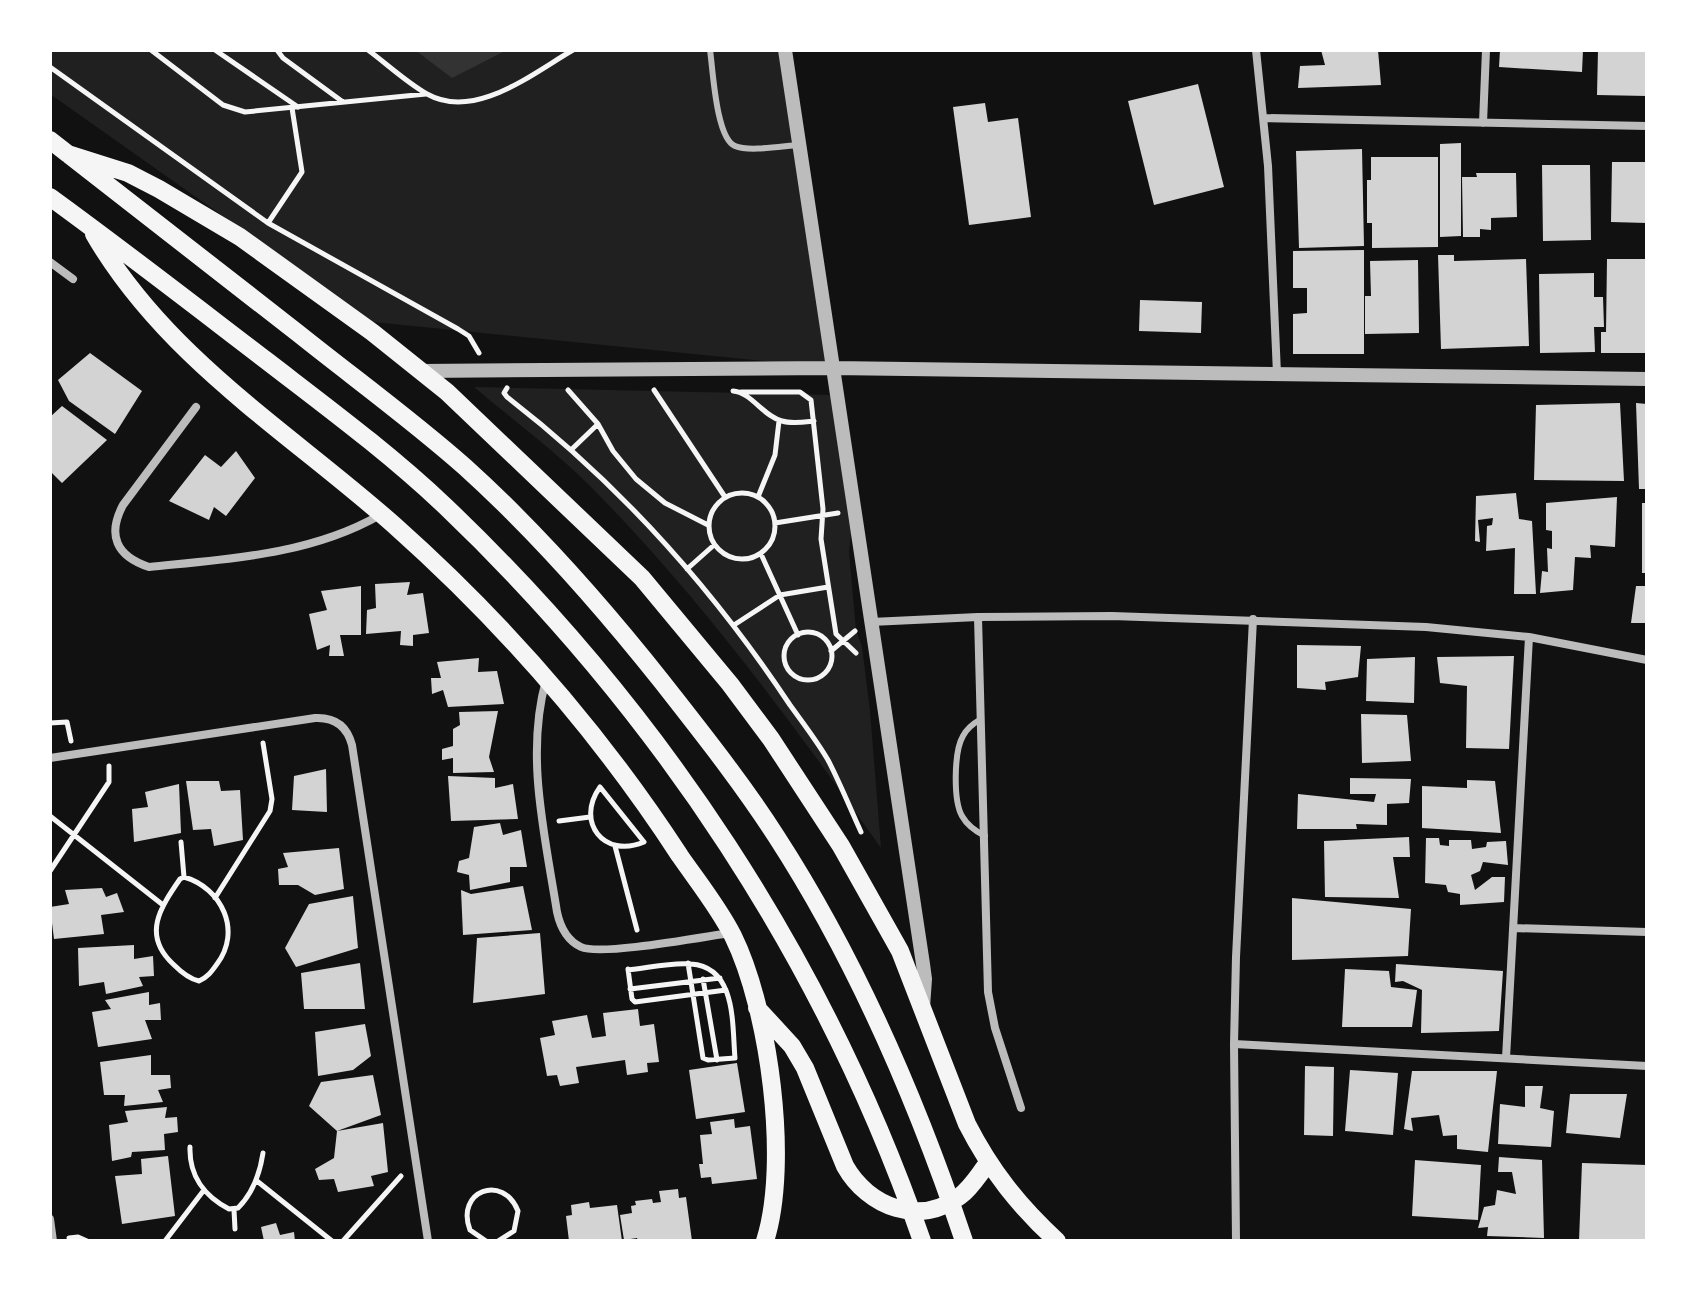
<svg xmlns="http://www.w3.org/2000/svg" width="1697" height="1291" font-family="Lato,sans-serif">
	<style>
		.green { fill: #202020 }
		.water { fill: #333 }
		.building { fill: #d3d3d3 }
		.lines { fill: none; stroke-linecap: round; stroke-linejoin: round }
		.path { stroke: #f5f5f5; stroke-width: 5 }
		.service { stroke: #bcbcbc; stroke-width: 6 }
		.minor { stroke: #bcbcbc; stroke-width: 8 }
		.tertiary { stroke: #bcbcbc; stroke-width: 14 }
		.trunk { stroke: #f5f5f5; stroke-width: 18 }
	</style>
	<rect width="100%" height="100%" fill="#111"/>
	<path class="green" d="M50,50H785L833,368L373,322L50,94Z
		M474,387L832,395L852,525L849,552L856,630L862,647L870,711L881,848C791,721 700,597 590,486C555,451 513,420 474,387Z"/>
	<path class="water" d="M415,50H507L452,78Z"/>
	<path class="building" d="M1321,50H1378L1381,85L1298,88L1300,66L1325,65Z
		M1500,50H1583L1582,72L1499,67Z
		M1598,50H1647V96L1597,95Z
		M1198,84L1224,187L1154,205L1128,101Z
		M985,103L988,122L1018,118L1031,217L969,225L953,107Z
		M1461,143V236L1440,237V144Z
		M1362,149L1364,246L1299,248L1296,151Z
		M1371,157H1438V247L1372,248V223H1367V180H1371Z
		M1612,162H1647V223L1611,222Z
		M1542,165H1590L1591,240L1543,241Z
		M1476,173H1516L1517,217L1491,218V230L1480,229V237H1463L1462,177H1477Z
		M1364,250V354H1293V314L1307,313V288H1293V251Z
		M1438,255H1454V261L1526,259L1529,346L1441,349Z
		M1607,259H1647V353H1601V332H1606Z
		M1418,260L1419,333L1365,334V296H1371L1370,261Z
		M1594,273V297H1603L1604,327H1594L1595,352L1540,353L1539,274Z
		M1140,300L1202,302L1201,333L1139,331Z
		M90,353L142,391L115,434L69,401L58,380Z
		M1620,403L1624,481L1534,480L1536,405Z
		M1636,403L1647,404V489H1639Z
		M62,406L107,440L62,483L50,471V417Z
		M236,451L255,478L226,516L214,507L209,520L169,501L205,455L221,467Z
		M1516,493L1519,519L1532,521L1536,594H1514L1515,548L1486,551L1487,526L1492,525L1493,518L1478,520L1480,542L1475,541L1476,496Z
		M1617,497L1615,547L1590,545L1591,558L1575,557L1573,590L1540,593L1542,571L1548,572L1547,548L1552,549V531L1546,530V503Z
		M1642,503H1647V573H1642Z
		M410,582L407,595L423,593L429,633L413,635V646L400,645L401,631L366,634L367,610L376,608L375,584Z
		M361,586V635H340L344,656H329L330,645L317,650L309,614L327,610L321,591Z
		M1636,586H1647V623H1631Z
		M1297,645L1361,646L1358,677L1325,682L1326,690L1297,688Z
		M1514,656L1509,749L1466,748L1467,686L1440,683L1437,657Z
		M1415,657L1414,703L1366,701L1367,659Z
		M479,658L478,672L497,671L504,704L448,707L443,690L432,694L431,678H441L437,662Z
		M498,711L489,757L494,772L453,773V758L442,760V749L453,746V729L460,725L459,712Z
		M1361,714L1407,715L1411,761L1362,763Z
		M326,769L327,812L292,810L294,776Z
		M448,776L495,778V788L513,784L518,819L451,821Z
		M1350,778L1411,779L1409,803L1387,804V825L1356,824L1357,829H1297L1298,794L1374,802L1376,794H1350Z
		M1467,780L1495,781L1501,833L1422,828V786L1467,788Z
		M186,781H219L221,791L240,790L243,840L214,846L211,829L193,830Z
		M179,784L181,833L134,842L132,809L148,807L145,792Z
		M500,823L503,835L521,830L527,867H510V882L470,890L469,875L457,872L459,861L469,858L474,827Z
		M1409,837L1410,857H1393L1399,898L1325,897L1324,841Z
		M1426,838H1439L1440,845L1449,846V840H1471L1472,849L1486,847L1487,842L1506,841L1508,865L1483,862L1480,871L1471,875L1475,890L1492,877H1505L1504,902L1460,905V894L1448,892L1446,885L1425,883Z
		M339,848L344,889L315,895L298,885H279L278,869L288,867L283,853Z
		M523,886L532,930L463,935L461,890L471,894Z
		M102,888L106,897L117,893L124,912L101,915L104,934L54,939L50,907L69,904L65,890Z
		M353,896L358,948L296,967L285,948L309,904Z
		M1292,898L1411,909L1408,956L1292,960Z
		M540,933L545,994L473,1003L477,938Z
		M134,945V959L153,956L154,976L139,977L143,986L106,994L104,982L79,986L78,948Z
		M360,963L365,1009H304L301,973Z
		M1396,964L1503,971L1499,1031L1421,1033L1422,990L1403,981L1395,982Z
		M1345,969L1389,971L1391,987L1417,990L1412,1027H1342Z
		M149,992V1005L160,1003L161,1020H145L152,1039L98,1047L92,1012L111,1009L105,1000Z
		M638,1009L640,1026L654,1024L659,1062L647,1063L648,1072L627,1075L625,1060L576,1067L579,1083L560,1086L557,1075L547,1076L540,1038L555,1035L552,1021L587,1015L592,1038L606,1036L603,1013Z
		M365,1024L371,1056L353,1070L318,1076L315,1032Z
		M151,1055V1075H170L171,1088L158,1090L163,1102L124,1106L125,1095H104L100,1062Z
		M737,1063L745,1112L696,1119L689,1070Z
		M1305,1066L1334,1067L1333,1136L1304,1135Z
		M1350,1070L1398,1073L1393,1135L1345,1131Z
		M1412,1071H1497L1488,1152L1457,1149V1135L1443,1136L1439,1115L1411,1118L1413,1131L1404,1129Z
		M373,1075L381,1115L337,1131L309,1106L321,1082Z
		M1525,1086H1543L1540,1108L1554,1111L1551,1147L1498,1144L1500,1104L1525,1107Z
		M1570,1094H1627L1620,1138L1566,1133Z
		M167,1107L165,1118L177,1117L178,1132L164,1134L165,1150L132,1152L131,1157L112,1161L109,1125L128,1122L125,1111Z
		M734,1119L735,1128L750,1126L757,1179L712,1184L711,1177L701,1178L699,1164H703L700,1135L712,1134L710,1122Z
		M383,1123L388,1172L371,1176L374,1186L338,1192L334,1179L319,1180L315,1169L334,1158L337,1131Z
		M168,1156L175,1216L122,1224L115,1176L142,1174L141,1159Z
		M1499,1157L1542,1160L1544,1238L1487,1236L1488,1227L1478,1228L1484,1207L1495,1205L1497,1190L1516,1194L1512,1172H1498Z
		M1415,1160L1481,1165L1478,1220L1412,1216Z
		M1582,1163L1647,1165V1241H1579Z
		M678,1189L679,1198L686,1197L692,1241H638L637,1238L624,1240L620,1215L632,1213L631,1206L636,1205L635,1201L652,1199L653,1203L661,1202L659,1191Z
		M589,1202L590,1208L617,1205L622,1241H569L566,1216L572,1215L571,1205Z
		M276,1223L280,1235L294,1232L295,1241H264L261,1227Z"/>
	<g class="lines">
		<path class="path" d="M151,50L223,105L245,112L426,94
			M215,50L298,107
			M277,50L283,58L343,102
			M368,50C387,64 406,82 427,94C475,121 533,73 573,50
			M50,67L268,223L458,329L469,336L479,353
			M268,223L302,172L292,108
			M507,388L504,393L507,397C617,482 713,589 790,705C803,723 817,741 828,760C840,783 850,808 861,832
			M568,390L598,424L613,451L636,479L665,503L708,525
			M654,390L725,497
			M733,391C751,392 764,417 782,421C792,424 804,422 814,421
			M741,392H800L811,400L823,509L821,539L836,634L856,653
			M572,449L598,424
			M709 526a33 33 0 1 1 66 0a33 33 0 1 1-66 0Z
			M758,497L775,455L779,421
			M775,523L838,513
			M761,554L798,635
			M687,569L714,545
			M734,625L780,595L828,587
			M784 656a24 24 0 1 1 48 0a24 24 0 1 1-48 0Z
			M831,651L855,631
			M50,723L67,722L71,741
			M600,787L644,842C604,859 575,822 600,787Z
			M50,816L163,905
			M559,821L590,817
			M181,842L184,877
			M615,846L637,930
			M50,871L109,782V766
			M184,877C222,888 242,931 217,964C212,971 208,977 199,981C189,979 180,971 173,964C142,935 160,908 180,879Z
			M215,898L270,811L272,799L263,743
			M628,969L632,999L635,1002L726,990
			M628,970C648,968 671,962 691,964C737,967 732,1026 735,1058L708,1060L703,1058L688,963
			M703,979L717,1060
			M630,989L720,978
			M190,1147C189,1175 204,1196 229,1209L238,1208C253,1193 260,1173 263,1153
			M257,1181L332,1241
			M234,1210L235,1229
			M69,1238L78,1237L87,1241
			M165,1241L204,1190
			M343,1241L401,1176
			M486,1241L470,1230C455,1191 503,1173 518,1211L514,1231L498,1241"/>
		<path class="service" d="M710,50C713,70 716,138 735,146C749,152 783,146 799,145
			M981,719C974,723 967,728 963,736C954,751 953,800 962,816C967,825 975,831 985,836"/>
		<path class="minor" d="M1256,50L1268,166L1277,374
			M1264,118L1647,126
			M1483,123L1486,50
			M50,262L73,279
			M196,407L123,505C107,535 116,556 149,567C228,559 310,555 380,515
			M978,617L988,992L995,1028L1021,1108
			M871,622L978,617L1112,616L1426,627L1529,637L1647,660
			M546,680C525,755 545,836 557,912C560,926 566,940 581,947C601,956 702,937 730,933
			M50,758L315,718C335,717 347,726 352,745L428,1241
			M1513,928L1647,932
			M1234,1044L1647,1066
			M1506,1058L1529,637
			M50,1219L53,1241
			M1236,1241L1234,1044L1236,957L1253,619"/>
		<path class="tertiary" d="M785,50L923,964L925,979L923,1007
			M421,371L833,368L1647,379"/>
		<path class="trunk" d="M50,140C133,205 216,270 299,334C354,378 412,420 465,467C538,533 602,606 663,683C702,733 742,783 776,836C857,961 917,1101 964,1241
			M68,154L128,173L159,189L240,237L372,332L447,392L642,578L730,684L771,739L841,846L900,951L967,1124C991,1171 1019,1206 1057,1241
			M50,197C123,250 195,306 267,361C328,408 389,453 445,506C659,710 825,961 922,1241
			M94,234C166,358 289,432 394,525C504,623 600,733 680,856C698,882 719,908 733,936C769,1009 790,1163 765,1241
			M757,1008L792,1046L805,1068L845,1166C868,1207 920,1227 960,1196C972,1187 979,1174 988,1163"/>
	</g>
	<rect width="1697" height="1291" fill="none" stroke="#ffffff" stroke-width="104"/>
</svg>
